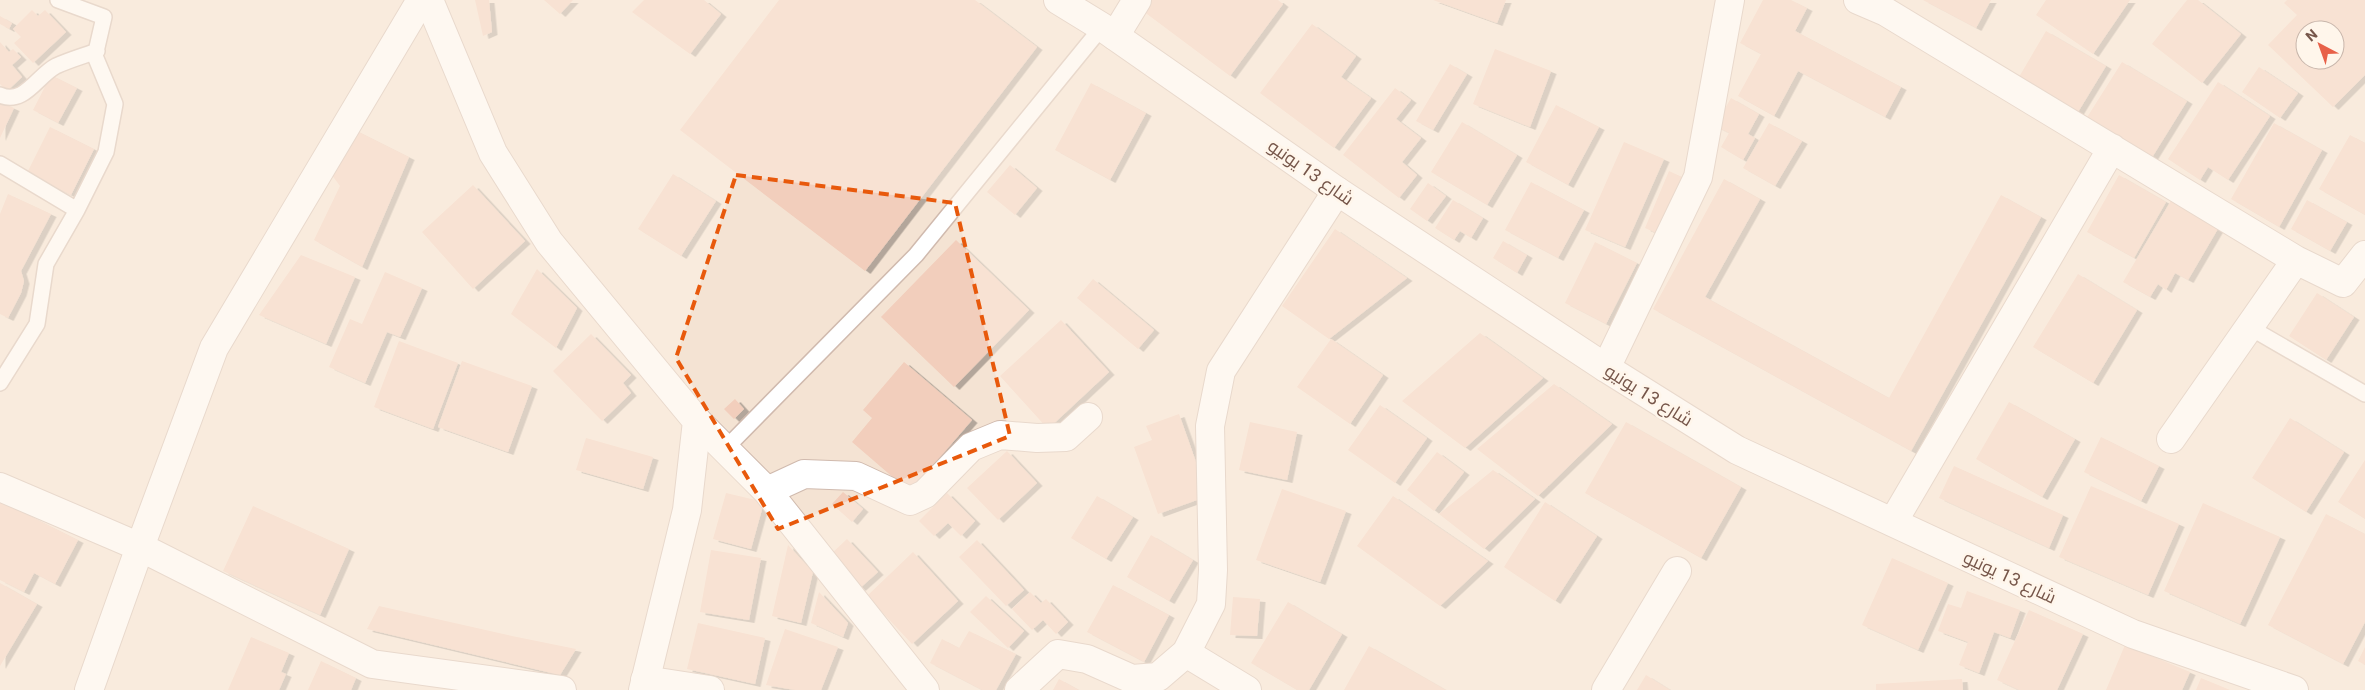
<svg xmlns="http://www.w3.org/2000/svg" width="2365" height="690" font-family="Roboto,Cairo,sans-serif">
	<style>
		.residential { fill: #f4e3d3; fill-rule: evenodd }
		.building { fill: #f2cebc; fill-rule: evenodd; filter: url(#shadow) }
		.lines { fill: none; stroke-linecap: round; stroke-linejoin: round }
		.service-casing { stroke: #d0baae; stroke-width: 18 }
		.minor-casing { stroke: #d0baae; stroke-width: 30 }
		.tertiary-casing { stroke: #d0baae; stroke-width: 30 }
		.service { stroke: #fff; stroke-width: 15 }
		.minor { stroke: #fff; stroke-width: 28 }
		.tertiary { stroke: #fff; stroke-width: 28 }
		.marked { fill: none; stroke: #e8590c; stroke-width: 4; stroke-dasharray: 10 6; stroke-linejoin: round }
		.labels { text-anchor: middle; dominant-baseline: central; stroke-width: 5; stroke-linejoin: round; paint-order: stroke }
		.street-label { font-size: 18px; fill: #76564a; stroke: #fff6eb }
	</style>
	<defs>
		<filter id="shadow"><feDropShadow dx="5.5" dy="3" stdDeviation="0" flood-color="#0004"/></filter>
	</defs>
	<rect width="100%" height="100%" fill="#fdf2e5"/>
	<path class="residential" d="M0,0H2365V690H0ZM2305,30H2335V60H2305Z"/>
	<path class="building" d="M475,0H489L492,32L483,36Z
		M544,0H573L560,14Z
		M644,0H704L721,14L690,54L632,12Z
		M779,0H975L1037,47L865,271L680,130Z
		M1151,0H1278L1283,4L1230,76L1143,11Z
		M1433,0H1506L1497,23Z
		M1763,0H1791L1807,8L1795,31L1901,87L1885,117L1798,71L1774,116L1738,96L1761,54L1740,43Z
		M1923,0H1991L1976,28Z
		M2046,0H2130L2093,54L2036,15Z
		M2187,0H2198L2241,34L2202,83L2152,44Z
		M2287,0H2365V75L2333,107L2268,45L2297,15L2284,3ZM2305,30H2335V60H2305Z
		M32,10L38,16L45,10L66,32L33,63L14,43L21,37L13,29Z
		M0,16L12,23L9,29L0,24Z
		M1312,24L1356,56L1341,77L1371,98L1334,148L1260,93Z
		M2046,31L2106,66L2078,112L2019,77Z
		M0,42L9,52L13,49L21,57L12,65L22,77L7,91L0,84Z
		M1495,49L1551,71L1530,127L1473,104Z
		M2122,62L2187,101L2151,159L2086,119Z
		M1450,64L1467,74L1433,130L1416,121Z
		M2259,67L2298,93L2280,118L2242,92Z
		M51,75L77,88L58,123L33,110Z
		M2218,82L2270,116L2228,180L2208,167L2200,180L2168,159Z
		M1091,83L1146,113L1110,180L1055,150Z
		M1395,88L1411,100L1396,119L1421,138L1402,162L1417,175L1399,198L1343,155Z
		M1731,98L1759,114L1748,134L1755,138L1743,160L1721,147L1729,133L1715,126Z
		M0,102L14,108L0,138Z
		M1556,105L1599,127L1568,185L1526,162Z
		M1462,122L1517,155L1487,205L1431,172Z
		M1769,123L1802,141L1775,186L1743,168Z
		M2274,123L2322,150L2279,227L2231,199Z
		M50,127L94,149L71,195L27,173Z
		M353,129L409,157L362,267L314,240L340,186L328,170Z
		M2350,135L2365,143V215L2319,189Z
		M1624,142L1664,159L1625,247L1585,230Z
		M1010,165L1037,188L1015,215L987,192Z
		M1669,171L1684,178L1661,235L1645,228Z
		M673,174L716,201L681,256L638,229Z
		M2119,175L2166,202L2134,258L2087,232Z
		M1724,179L1760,199L1705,297L1889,398L2001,195L2041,217L1911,451L1653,309Z
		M1531,182L1584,210L1558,258L1505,230Z
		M1428,183L1446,196L1427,221L1410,209Z
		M473,185L525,241L473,289L422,232Z
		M8,194L51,214L21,271L24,281L21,293L8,318L0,314V214Z
		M2172,199L2219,227L2188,280L2175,273L2166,290L2158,284L2150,297L2123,282Z
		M1453,200L1483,218L1471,238L1460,231L1454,240L1435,228Z
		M2307,200L2347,222L2330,251L2291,229Z
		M1335,229L1407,278L1329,339L1282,306Z
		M956,240L1029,310L954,387L881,317Z
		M1503,241L1527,255L1517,273L1493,258Z
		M1595,242L1637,263L1606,324L1565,303Z
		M301,255L355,277L326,344L259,315Z
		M537,269L577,308L556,348L511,314Z
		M385,272L422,288L400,337L387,332L365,383L329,367L350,319L362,324Z
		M2078,274L2137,310L2093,383L2033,347Z
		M1093,279L1154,330L1138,349L1077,298Z
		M2317,293L2354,317L2326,360L2289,336Z
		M1061,320L1109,372L1048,429L1000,376Z
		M1480,333L1543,378L1465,448L1402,401Z
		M591,334L631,375L623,383L631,393L602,421L553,371Z
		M1331,339L1383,375L1350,424L1297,387Z
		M399,341L458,363L433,429L374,407Z
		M462,361L532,386L508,452L438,427Z
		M904,362L972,420L910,492L852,442L872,418L863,410Z
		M1554,384L1612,424L1538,496L1477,449Z
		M735,399L744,409L734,419L724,409Z
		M2009,402L2075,439L2042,497L1976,459Z
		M1380,405L1427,438L1395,483L1348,450Z
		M1179,414L1208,496L1158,514L1134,447L1152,440L1146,426Z
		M2290,418L2344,452L2306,512L2252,478Z
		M1250,422L1297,432L1287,480L1239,470Z
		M1626,422L1741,487L1701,558L1585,493Z
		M2101,437L2159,466L2141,501L2084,472Z
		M586,438L653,457L643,489L576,470Z
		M1007,451L1037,483L998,520L967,488Z
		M1437,452L1464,472L1434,511L1407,490Z
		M2365,460V519L2338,502Z
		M1954,466L2063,515L2049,548L1939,498Z
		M1493,470L1535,499L1484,549L1439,514Z
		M2091,486L2179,524L2148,595L2059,557Z
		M1282,489L1346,511L1320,582L1256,560Z
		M843,492L863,509L852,522L832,504Z
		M726,493L764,502L751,549L713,539Z
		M947,493L975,521L961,536L948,523L934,536L919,521Z
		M1097,496L1133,517L1106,559L1071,538Z
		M1393,496L1488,561L1440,606L1357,546Z
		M0,501L78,540L55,584L34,573L24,592L0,580Z
		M1545,502L1597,536L1555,601L1504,567Z
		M2203,503L2280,537L2240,624L2164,591Z
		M253,506L349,549L320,615L223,571Z
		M2326,514L2365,534V622L2343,664L2268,625Z
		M1151,535L1193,560L1169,601L1127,577Z
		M847,539L878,572L860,588L830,555Z
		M977,540L1024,590L1006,606L959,557Z
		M788,545L813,572L801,623L772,616Z
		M711,550L761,558L749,620L700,612Z
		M913,552L958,601L912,644L867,596Z
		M1892,558L1948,583L1918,650L1862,625Z
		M0,583L37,604L0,666Z
		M1113,585L1169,615L1144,662L1087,632Z
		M1967,591L2020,610L2010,638L1994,632L1979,673L1959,665L1968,642L1938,631L1948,604L1961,608Z
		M819,592L848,623L843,637L811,623Z
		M1030,592L1041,603L1046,599L1068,622L1056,634L1043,620L1032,630L1012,609Z
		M986,596L1024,631L1008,648L970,612Z
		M1233,597L1260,599L1257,636L1230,635Z
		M1288,602L1342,634L1309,690H1297L1251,663Z
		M379,606L512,636L576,649L560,675L367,629Z
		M2029,610L2083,634L2057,690H2019L1997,680Z
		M698,623L765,638L755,684L687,669Z
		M785,629L838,647L821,690H795L766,685Z
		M969,631L1016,654L996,690H982L930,663L942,639L959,648Z
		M251,637L289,653L281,672L286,674L279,690H228Z
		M2125,645L2190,672L2182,690H2106Z
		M1369,646L1446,690H1344Z
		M2365,647V665L2358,661Z
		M321,661L356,678L351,690H308Z
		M1646,675L1670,690H1637Z
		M2201,678L2230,690H2196Z
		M1059,679L1079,690H1053Z
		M1962,679L1963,690H1876V684Z"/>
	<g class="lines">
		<defs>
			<path id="service" d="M58,0L104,17L95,56L115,104L106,152L77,210
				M0,95C24,106 38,75 56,66C69,60 83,56 97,51
				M0,164L77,210L46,264L37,324L0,383
				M2249,327L2365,394
				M725,449L916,255L1102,27"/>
			<path id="minor" d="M1858,0L1886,12L2296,260L2171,439
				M1115,36L1137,0
				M2296,260L2343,283L2365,255
				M1606,368L1698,177L1730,0
				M697,421L767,491L925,690
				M0,487L140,547L372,664L562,690
				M767,491L804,474L856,476L910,501L925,494L971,447L1000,435L1037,438L1066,437L1088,417
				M1893,522L2112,148
				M1186,653L1247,690
				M645,680L710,690
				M89,690L140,547L214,348L421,0
				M1019,690L1058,654L1087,659L1132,679L1158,677L1186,653L1211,604L1213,570L1210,426L1221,371L1337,191
				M1606,690L1677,571"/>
			<path id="tertiary" d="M429,0L493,153L549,242L697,421L687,510L643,690
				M1058,0L1102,27L1337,191L1606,368L1737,450L2133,634L2294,690"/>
		</defs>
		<use href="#service" class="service-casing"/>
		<use href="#minor" class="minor-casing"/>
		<use href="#tertiary" class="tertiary-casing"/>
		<use href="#service" class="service"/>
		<use href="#minor" class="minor"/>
		<use href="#tertiary" class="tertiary"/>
	</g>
	<path d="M0 0H2365V690H0ZM736,175L955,203L1010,436L778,529L676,358Z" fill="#fdf2e5" fill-opacity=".55" fill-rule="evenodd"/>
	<path class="marked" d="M736,175L955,203L1010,436L778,529L676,358Z"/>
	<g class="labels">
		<g class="street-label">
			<text transform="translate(1311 172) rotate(35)">شارع 13 يونيو</text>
			<text transform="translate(1649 395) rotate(32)">شارع 13 يونيو</text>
			<text transform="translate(2010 577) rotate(25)">شارع 13 يونيو</text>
		</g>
	</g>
	<g transform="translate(2320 45) rotate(319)"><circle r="24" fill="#fff6eb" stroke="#c8b6ab"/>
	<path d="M0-4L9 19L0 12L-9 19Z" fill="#e86149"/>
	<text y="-8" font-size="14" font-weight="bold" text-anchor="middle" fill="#76564a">N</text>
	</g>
</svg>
